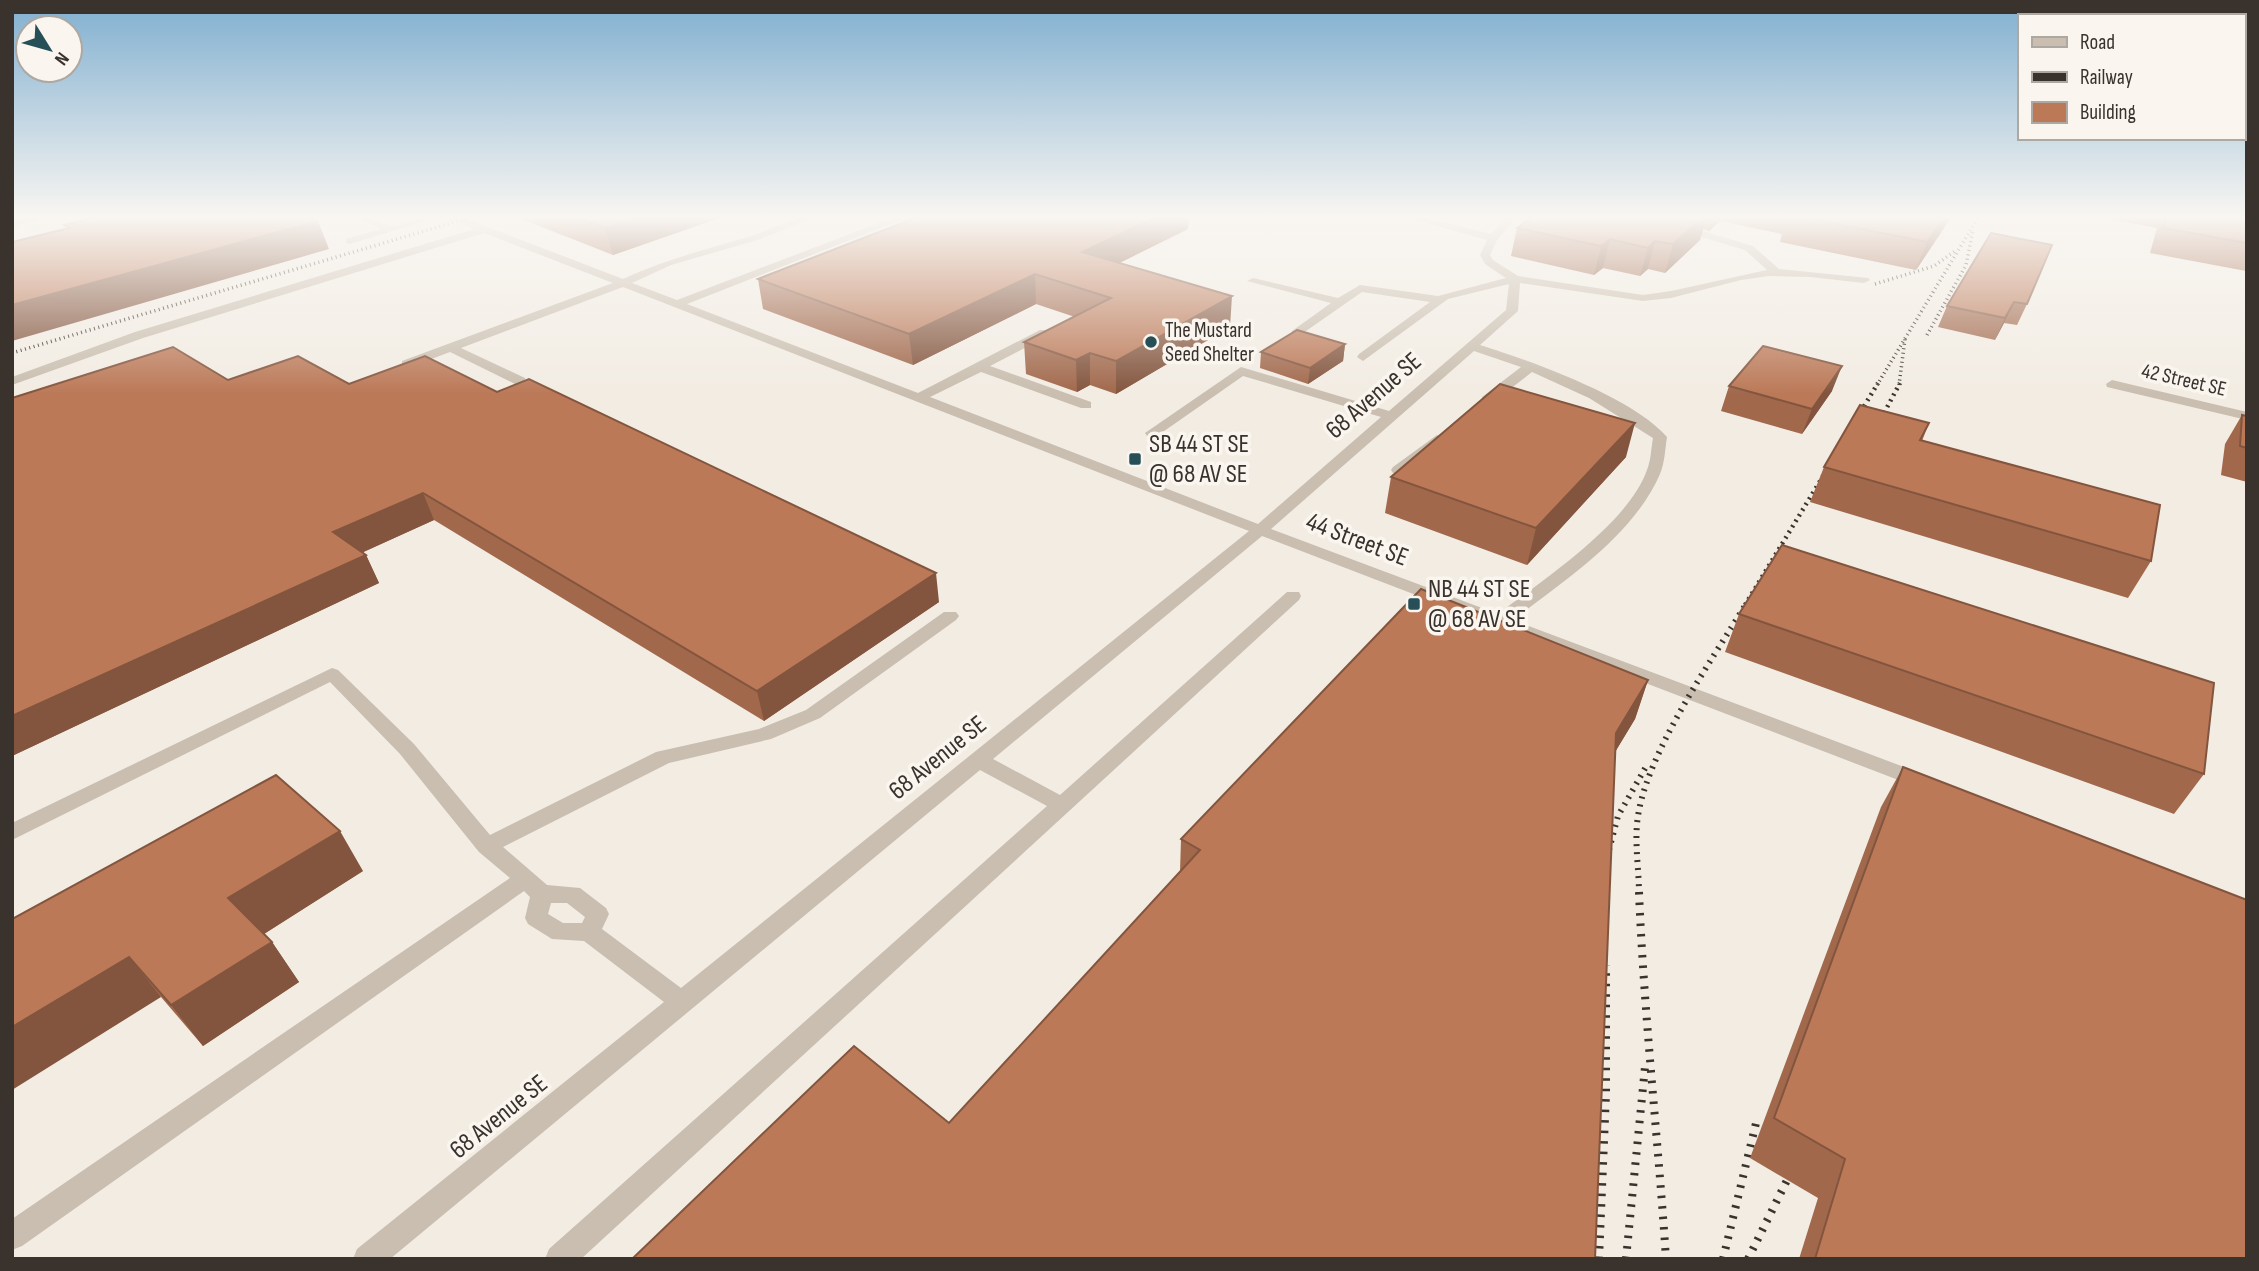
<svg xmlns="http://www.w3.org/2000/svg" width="2259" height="1271" font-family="'Sofia Sans Condensed',sans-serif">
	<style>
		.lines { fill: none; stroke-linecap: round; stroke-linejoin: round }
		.minor { fill: #c9beaf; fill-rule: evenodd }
		.rail-far3 { stroke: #39322d; stroke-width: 3.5; stroke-dasharray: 1 3.5; stroke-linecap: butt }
		.rail-far2 { stroke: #39322d; stroke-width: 4.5; stroke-dasharray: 2 4.5; stroke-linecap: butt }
		.rail-far1 { stroke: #39322d; stroke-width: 6; stroke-dasharray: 2 6; stroke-linecap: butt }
		.rail { stroke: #39322d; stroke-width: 8; stroke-dasharray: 2.5 8; stroke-linecap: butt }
		.wall { fill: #a1684c }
		.shaded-wall { fill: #83553e }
		.building { fill: #bb7958; stroke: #83553e; stroke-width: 2 }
		.poi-dot { fill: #264f57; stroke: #faf6ef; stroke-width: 2.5 }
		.labels { text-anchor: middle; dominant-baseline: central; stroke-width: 7; stroke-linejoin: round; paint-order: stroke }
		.far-poi-label { font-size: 21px; fill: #39322d; stroke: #faf6ef; text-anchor: start }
		.far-street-label { font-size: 21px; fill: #39322d; stroke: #faf6ef }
		.street-label { font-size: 26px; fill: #39322d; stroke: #faf6ef }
		.poi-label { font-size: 26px; fill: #39322d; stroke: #faf6ef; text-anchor: start }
	</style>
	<rect width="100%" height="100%" fill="#f2ece3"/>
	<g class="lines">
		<path class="minor" d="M32,216H50L12,227V221Z
			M354,216C370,216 380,225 392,226C403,226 424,216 441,216L350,244L346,243V239L381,229Z
			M445,216H459L623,279C664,260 707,249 751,236C773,229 794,216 818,216L761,239L671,265L632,283L677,300L897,216H911L687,304L918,393L1040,330H1048V336L990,366L1091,402V408H1081L981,372L930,397L1258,524L1381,417L1243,376L1157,436H1147L1145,433L1241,367L1389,411L1506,310L1509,284L1448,299L1363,361L1357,357L1359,354L1430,302L1362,292L1296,338L1292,337V331L1331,303L1247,281L1253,278L1338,298L1360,285L1438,296L1506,278L1485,264L1480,255L1487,240L1402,216H1419L1491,234L1508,216H1518L1497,240L1490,255L1493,260L1518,276L1643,295L1671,291L1767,270L1745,250L1675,229L1674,227L1679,224L1753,246L1779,269L1868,278L1870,280L1864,283L1810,277L1769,276L1741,280L1671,298L1643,301L1520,283L1518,311L1480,345C1531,361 1632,397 1667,437C1665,449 1665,462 1660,474C1633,536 1565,580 1513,620L1928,776L1931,781L1928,786H1914L1262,536L993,759L1060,795L1287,592H1299L1301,596L1299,600L581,1259H545L549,1249L1047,806L980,770L390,1259H353L357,1249L664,1002L584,941L552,939L528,924L525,918L530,897L524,891L22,1246L12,1250V1219L510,878L479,852L400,754L330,682L12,840V823L332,668L338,670L414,744L490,835L656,752L759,729L806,710L944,612H956L959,616L956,620L820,718L771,739L669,763L503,847L547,885L580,888L606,908L609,914L602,929L681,988L1249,531L623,287L461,348L525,378V384H515L450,352L410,367H402V361L613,283L484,233L143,338L12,385V377L135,332L474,229ZM1474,351L1521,367L1482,397V403H1492L1532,372L1589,398L1653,438C1651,449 1651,460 1647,470C1628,524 1543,580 1498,614L1271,529ZM551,903H567L585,917L582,923H563L548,914Z
			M2112,380L2247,412V420L2107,387L2106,384Z
			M1437,435L1444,439L1442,442L1403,473H1393L1391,470L1393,467Z"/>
		<path class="rail-far3" d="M1875,284L1934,266L1955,251
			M1927,335L1966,265L1973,230
			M12,353L475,216
			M1877,385L1979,216
			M1899,385L1905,339"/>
		<path class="rail-far2" d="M1854,423L1878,383
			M1875,430L1900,383
			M1745,605L1828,468"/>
		<path class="rail-far1" d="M1609,850L1618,816L1647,765
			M1639,894C1639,871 1635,847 1637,824C1643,757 1711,662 1746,604"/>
		<path class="rail" d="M1639,892C1644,1015 1658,1137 1666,1259
			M1599,1259L1606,1094V965
			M1626,1259L1645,1067
			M1723,1259L1757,1119
			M1748,1259L1796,1162"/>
	</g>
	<path class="wall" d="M514,216H725L613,255Z
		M920,216H1189L1188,229L1119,263L1230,327L1116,394L1090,385L1077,392L1026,374L1024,342L1075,317L1036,304L913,365L763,309L758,279Z
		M1533,216H1952L1916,270L1780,242L1782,234L1720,221L1709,231L1703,229L1700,240L1665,273L1648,269L1640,276L1603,268L1594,275L1511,256L1517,228Z
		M2093,216H2247V269L2246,271L2150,253L2157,228Z
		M1991,233L2027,304L2017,325L2004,323L1995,340L1938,327L1947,306Z
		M1345,344L1343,361L1308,384L1260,368L1261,352Z
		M228,380L349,384L939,602L764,721L434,520L363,552L366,555L379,583L12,756V398Z
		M1729,386L1832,391L1802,434L1721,411Z
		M2242,415L2247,416V482L2221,475L2225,444Z
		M1929,423L1922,441L2151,561L2128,598L1810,502L1824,467Z
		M1626,457L1527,565L1385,513L1391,477Z
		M1739,614L2204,774L2174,814L1725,652Z
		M1648,680L1635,719L1615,752L949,1123L1180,872L1181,839Z
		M1903,767L2247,1259H1799L1818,1198L1750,1158L1881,807Z
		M363,871L264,934L272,942L299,982L203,1046L161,997L12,919Z"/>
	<path class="shaded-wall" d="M641,216H725L613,255L605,228Z
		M1159,216H1189L1188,229L1083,281L1082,252Z
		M1704,216H1707L1700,240L1665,273L1673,244Z
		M1714,216H1721L1720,221L1709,231Z
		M1945,216H1952L1916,270L1927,242Z
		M318,221L329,249L12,341V305Z
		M1610,239L1603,268L1594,275L1601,246Z
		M1655,241L1648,269L1640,276L1648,248Z
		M1035,274L1036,304L913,365L909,334Z
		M1232,296L1230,327L1116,394V361Z
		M2014,302L2004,323L1995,340L2005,318Z
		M1345,344L1343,361L1308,384L1310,368Z
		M1090,353V385L1077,392L1076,360Z
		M1842,366L1832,391L1802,434L1812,409Z
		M1635,423L1626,457L1527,565L1536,528Z
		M423,493L434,520L346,560L333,532Z
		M366,555L379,583L12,756V716Z
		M936,573L939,602L764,721L757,691Z
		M1648,680L1635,719L1603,772L1616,733Z
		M340,831L363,871L256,939L228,898Z
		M272,942L299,982L203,1046L171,1005Z
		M129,957L161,997L12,1090V1027Z"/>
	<path class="building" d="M101,216H306L318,221L12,305V242L69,228L64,225Z
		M575,216H641L605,228Z
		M920,216H1159L1082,252L1232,296L1116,361L1090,353L1076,360L1024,342L1111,298L1035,274L909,334L758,279Z
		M1533,216H1704L1673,244L1655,241L1648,248L1610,239L1601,246L1517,228Z
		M1797,216H1945L1927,242Z
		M2167,216H2247V243L2163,228Z
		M1991,233L2052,245L2027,304L2014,302L2005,318L1947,306Z
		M1297,330L1345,344L1310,368L1261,352Z
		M1763,346L1842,366L1812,409L1729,386Z
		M173,347L228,380L298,356L349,384L425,356L497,392L529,379L936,573L757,691L423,493L333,532L366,555L12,716V398Z
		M1500,384L1635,423L1536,528L1391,477Z
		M1860,405L1929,423L1920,440L2160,505L2151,561L1824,467Z
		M2242,415L2247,416V448L2240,446Z
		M1782,545L2214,683L2204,774L1739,614Z
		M1421,589L1648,680L1616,733L1595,1259H632L854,1046L949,1123L1200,850L1181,839Z
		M1903,767L2247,900V1259H1815L1845,1159L1774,1118Z
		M276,775L340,831L228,898L272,942L171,1005L129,957L12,1027V919Z"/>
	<linearGradient id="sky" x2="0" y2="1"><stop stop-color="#80afd0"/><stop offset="0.55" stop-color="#f9f6f2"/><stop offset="1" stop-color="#f9f6f2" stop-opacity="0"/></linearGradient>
	<rect width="2259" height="394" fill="url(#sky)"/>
	<g class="poi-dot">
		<circle cx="1151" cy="342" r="7"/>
		<rect x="1128" y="452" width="14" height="14" rx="3.5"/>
		<rect x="1407" y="597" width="14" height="14" rx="3.5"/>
	</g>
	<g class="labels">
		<g class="far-poi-label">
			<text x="1165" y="330">The Mustard<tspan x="1165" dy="24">Seed Shelter</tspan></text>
		</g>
		<g class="far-street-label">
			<text transform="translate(2184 380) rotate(13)">42 Street SE</text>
		</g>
		<g class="street-label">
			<text transform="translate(1374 396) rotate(-41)">68 Avenue SE</text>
			<text transform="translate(1357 540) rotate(21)">44 Street SE</text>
			<text transform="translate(938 758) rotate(-39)">68 Avenue SE</text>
			<text transform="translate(499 1117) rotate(-39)">68 Avenue SE</text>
		</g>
		<g class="poi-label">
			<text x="1149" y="444">SB 44 ST SE<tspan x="1149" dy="30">@ 68 AV SE</tspan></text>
			<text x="1428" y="589">NB 44 ST SE<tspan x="1428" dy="30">@ 68 AV SE</tspan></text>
		</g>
	</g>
	<rect width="2259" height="1271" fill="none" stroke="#39322d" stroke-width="28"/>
	<rect x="2018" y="14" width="228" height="126" fill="#faf6ef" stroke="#ada8a1" stroke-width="2"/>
	<rect x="2032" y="37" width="35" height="10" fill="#c9beaf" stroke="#ada8a1" stroke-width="2"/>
	<text x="2080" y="49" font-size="21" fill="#39322d">Road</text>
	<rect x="2032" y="72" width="35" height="10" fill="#39322d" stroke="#ada8a1" stroke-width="2"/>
	<text x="2080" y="84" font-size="21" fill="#39322d">Railway</text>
	<rect x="2032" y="102" width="35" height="21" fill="#bb7958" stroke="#ada8a1" stroke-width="2"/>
	<text x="2080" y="119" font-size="21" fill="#39322d">Building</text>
	<g transform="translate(49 49) rotate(127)"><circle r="33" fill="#faf6ef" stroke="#ada8a1" stroke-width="2"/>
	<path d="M0-5L12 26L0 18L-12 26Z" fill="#264f57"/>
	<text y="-10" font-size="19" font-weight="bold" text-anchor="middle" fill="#39322d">N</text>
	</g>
</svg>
